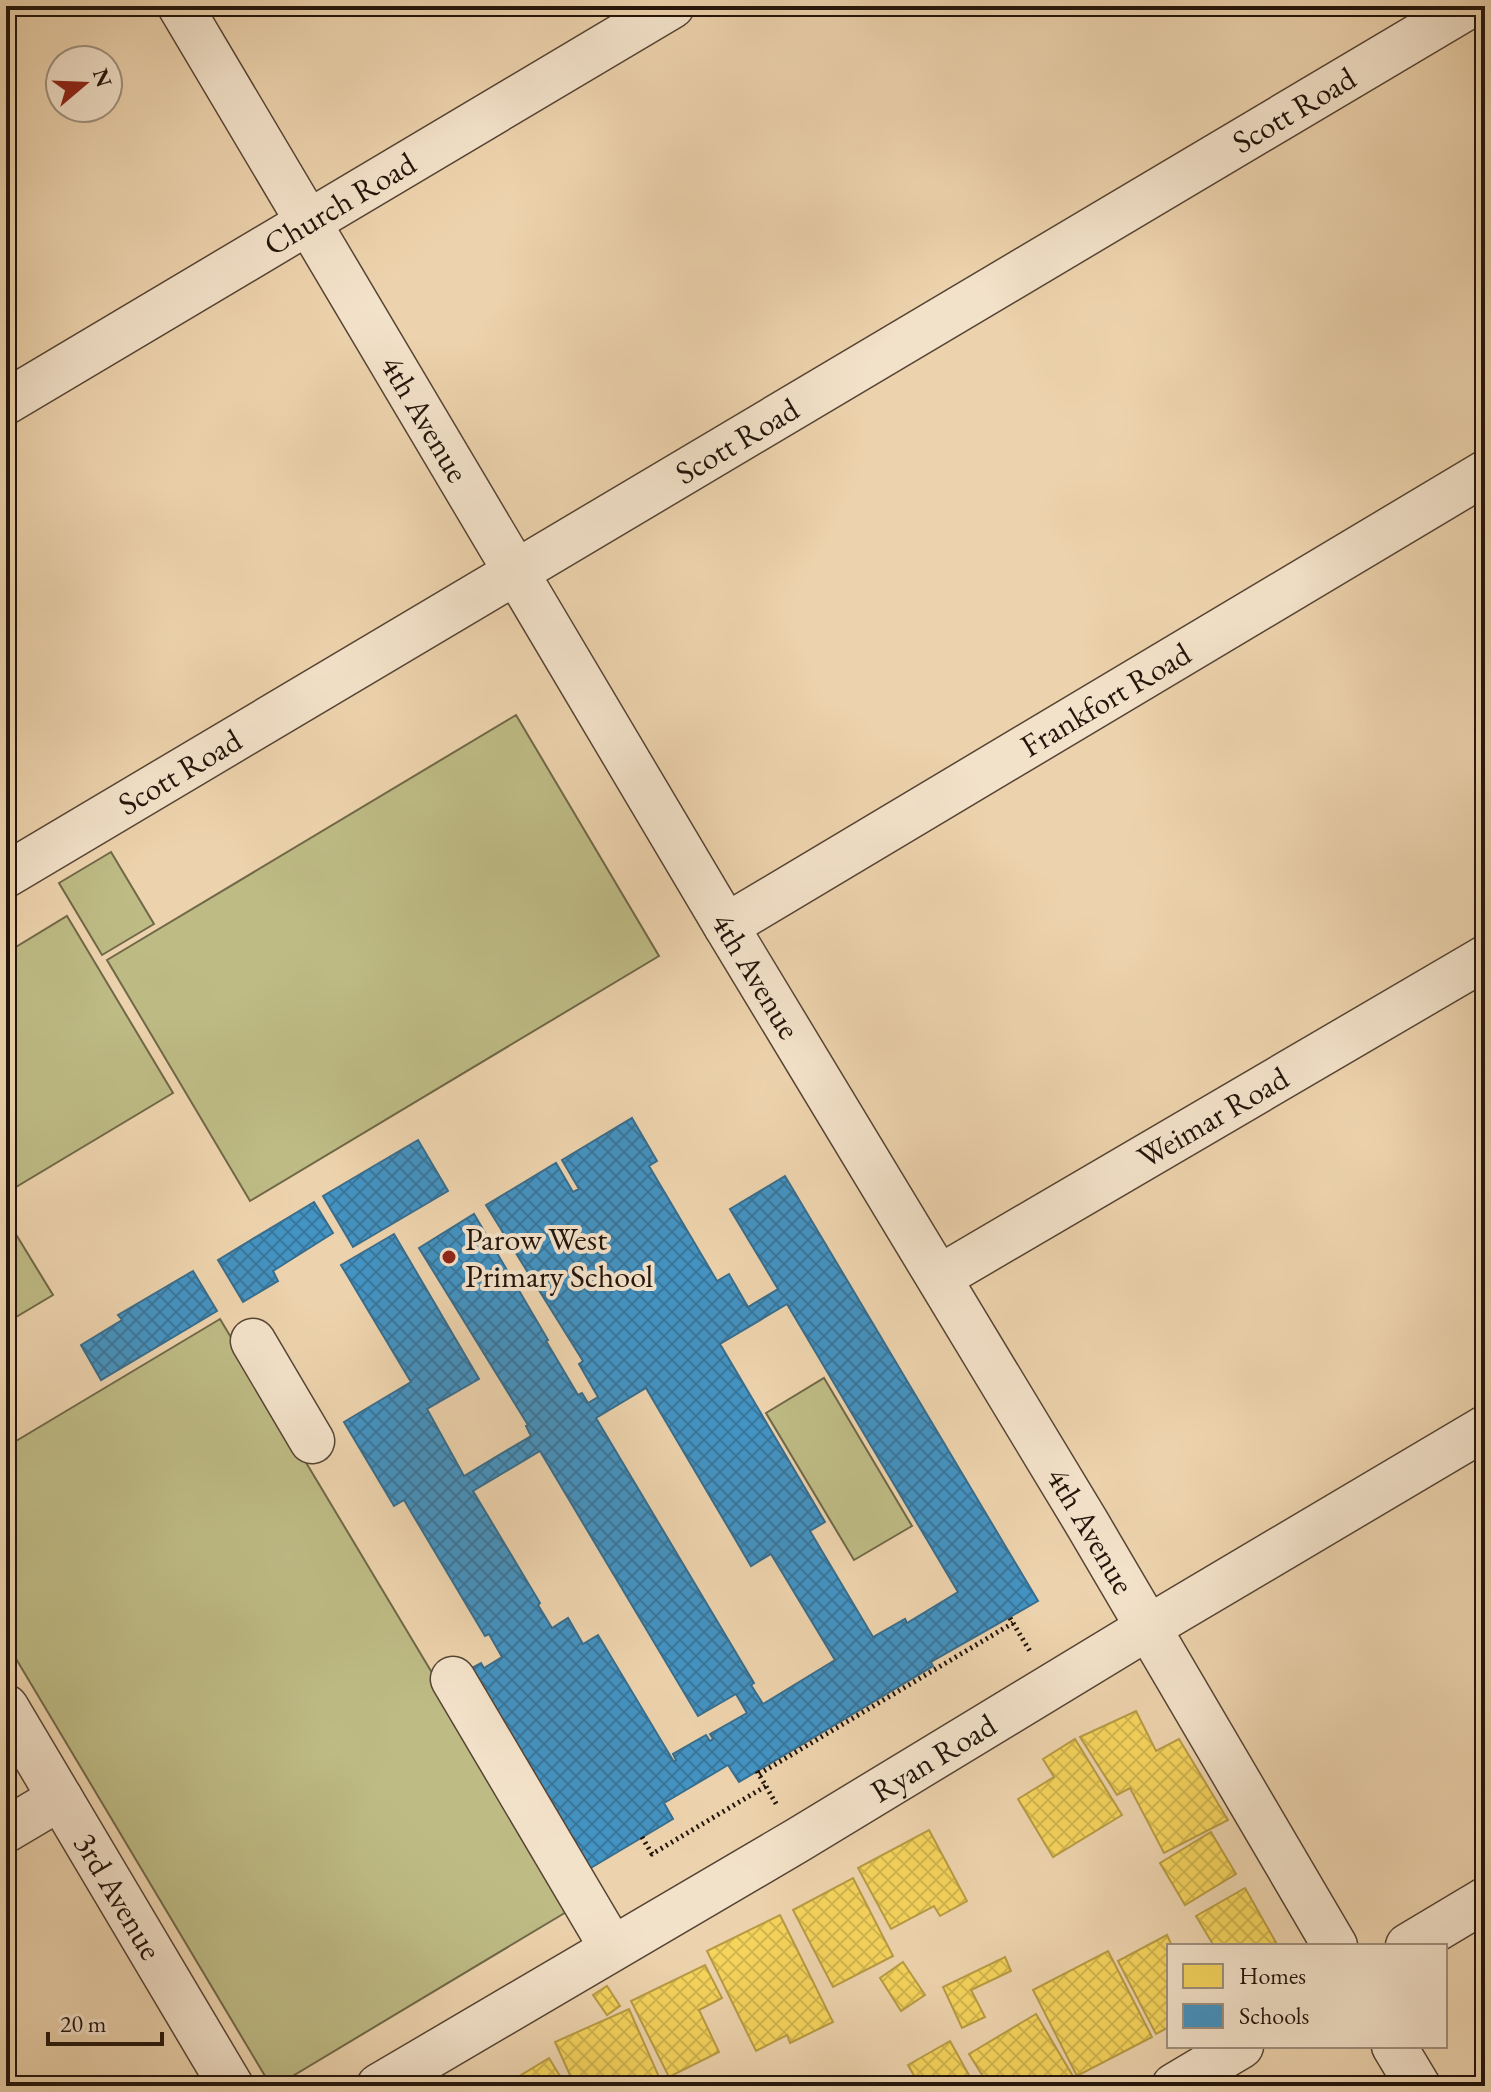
<svg xmlns="http://www.w3.org/2000/svg" width="1491" height="2092" font-family="'EB Garamond',serif">
	<style>
		.grass { fill: #bebb85; stroke: #706848; stroke-width: 2 }
		.homes { fill: url(#homes-cross-hatch); stroke: #b79b44; stroke-width: 2 }
		.schools { fill: url(#schools-cross-hatch); stroke: #396d8c; stroke-width: 2; fill-rule: evenodd }
		.lines { fill: none; stroke-linecap: round; stroke-linejoin: round }
		.minor-casing { stroke: #564434; stroke-width: 47 }
		.path { stroke: #23150b; stroke-width: 5; stroke-dasharray: 2 4; stroke-linecap: butt }
		.minor { stroke: #f3e2ca; stroke-width: 44 }
		.poi-dot { fill: #8f2418; stroke: #f3e2ca; stroke-width: 3 }
		.labels { text-anchor: middle; dominant-baseline: central; stroke-width: 8; stroke-linejoin: round; paint-order: stroke }
		.street-label { font-size: 32px; fill: #23150b; stroke: #f3e2ca }
		.poi-label { font-size: 32px; fill: #23150b; stroke: #f3e2ca; text-anchor: start }
	</style>
	<defs>
		<pattern id="homes-cross-hatch" width="8" height="8" patternUnits="userSpaceOnUse" patternTransform="scale(2)"><rect width="8" height="8" fill="#f6d55c"/><path d="M0 0l8 8M0 8l8-8" fill="none" stroke="#d3b64f"/></pattern>
		<pattern id="schools-cross-hatch" width="8" height="8" patternUnits="userSpaceOnUse" patternTransform="scale(2)"><rect width="8" height="8" fill="#4393c3"/><path d="M0 0l8 8M0 8l8-8" fill="none" stroke="#38779d"/></pattern>
	</defs>
	<rect width="100%" height="100%" fill="#edd3ad"/>
	<filter id="stains"><feTurbulence type="fractalNoise" baseFrequency=".0025" numOctaves="4"/><feColorMatrix values="0 0 0 0 .2 0 0 0 0 .09 0 0 0 0 .02 0 0 0 .5 -.17"/></filter>
	<radialGradient id="worn" r=".72"><stop offset=".6" stop-color="#630" stop-opacity="0"/><stop offset="1" stop-color="#630" stop-opacity=".3"/></radialGradient>
	<path class="grass" d="M516,715L659,956L250,1201L107,960Z
		M111,852L154,924L102,955L59,883Z
		M67,916L173,1093L6,1193V953Z
		M6,1218L53,1295L6,1323Z
		M220,1319L573,1908L276,2086H271L6,1642V1447Z
		M824,1378L912,1526L854,1560L766,1413Z"/>
	<path class="homes" d="M1136,1711L1156,1751L1179,1739L1228,1820L1164,1853L1130,1788L1117,1795L1080,1737Z
		M1075,1739L1122,1815L1053,1857L1018,1799L1054,1777L1043,1759Z
		M929,1830L967,1901L940,1916L934,1906L891,1929L858,1868Z
		M1211,1832L1236,1874L1185,1905L1160,1863Z
		M853,1878L893,1956L833,1987L793,1910Z
		M1245,1888L1278,1946H1214L1196,1916Z
		M780,1915L833,2022L790,2043L787,2035L756,2051L707,1951Z
		M1167,1935L1172,1946H1169V2027L1156,2034L1118,1961Z
		M1108,1951L1152,2037L1077,2076L1033,1990Z
		M1005,1957L1011,1971L971,1990L985,2017L962,2028L943,1987Z
		M903,1962L925,1995L901,2011L880,1978Z
		M705,1965L722,1998L699,2010L719,2052L669,2077L631,2001Z
		M607,1986L620,2006L607,2015L593,1995Z
		M629,2009L663,2086H575L555,2042Z
		M1036,2014L1074,2078L1061,2086H989L969,2054Z
		M950,2041L975,2086H920L908,2065Z
		M549,2058L566,2086H503Z"/>
	<path class="schools" d="M632,1118L657,1161L649,1166L717,1281L729,1274L748,1307L778,1289L730,1209L785,1176L1038,1601L931,1662L933,1666L739,1782L728,1765L664,1803L673,1819L579,1875L459,1675L481,1663L484,1668L502,1657L489,1634L485,1636L404,1500L394,1506L344,1422L411,1382L341,1265L394,1234L479,1379L427,1409L464,1476L531,1436L526,1426L528,1425L419,1248L474,1214L548,1340L546,1341L578,1395L582,1393L588,1403L598,1397L579,1364L583,1361L486,1205L556,1163L573,1192L579,1189L562,1160ZM787,1304L958,1592L907,1623L905,1619L873,1637L810,1531L825,1522L720,1344ZM646,1388L751,1566L771,1554L835,1660L763,1704L751,1685L754,1683L596,1418ZM540,1451L698,1716L736,1694L747,1713L710,1734L713,1739L710,1741L706,1735L673,1754L676,1760L674,1762L598,1635L583,1644L568,1618L552,1628L538,1605L540,1603L473,1491Z
		M418,1140L448,1191L353,1247L323,1196Z
		M314,1202L333,1233L273,1271L278,1281L243,1302L218,1260Z
		M193,1271L217,1311L101,1380L81,1345L122,1320L118,1315Z"/>
	<g class="lines">
		<defs>
			<g id="minor">
				<path id="s1" d="M180,6L726,926L1088,1525L1335,1946"/>
				<path id="s2" d="M6,402L672,6"/>
				<path id="s3" d="M6,875L1469,6"/>
				<path id="s4" d="M726,926L1485,473"/>
				<path id="s5" d="M940,1277L1485,958"/>
				<path d="M253,1341L312,1441"/>
				<path d="M453,1679L612,1948"/>
				<path id="s6" d="M6,1707L231,2086"/>
				<path d="M6,1830L60,1798"/>
				<path d="M1408,1946L1485,1900"/>
				<path d="M1394,2046L1418,2086"/>
				<path id="s7" d="M379,2086L798,1840L1149,1627L1485,1428"/>
				<path d="M1174,2086L1241,2046"/>
			</g>
		</defs>
		<use href="#minor" class="minor-casing"/>
		<path class="path" d="M1010,1618L1031,1653
			M757,1771L778,1807
			M759,1774L1013,1623
			M642,1837L652,1854L766,1786"/>
		<use href="#minor" class="minor"/>
	</g>
	<circle class="poi-dot" cx="449" cy="1257" r="8"/>
	<g class="labels">
		<g class="street-label">
			<text stroke="none"><textPath href="#s3" startOffset="1498">Scott Road</textPath></text>
			<text stroke="none"><textPath href="#s2" startOffset="388">Church Road</textPath></text>
			<text stroke="none"><textPath href="#s1" startOffset="480">4th Avenue</textPath></text>
			<text stroke="none"><textPath href="#s3" startOffset="850">Scott Road</textPath></text>
			<text stroke="none"><textPath href="#s4" startOffset="442">Frankfort Road</textPath></text>
			<text stroke="none"><textPath href="#s3" startOffset="202">Scott Road</textPath></text>
			<text stroke="none"><textPath href="#s1" startOffset="1128">4th Avenue</textPath></text>
			<text stroke="none"><textPath href="#s5" startOffset="316">Weimar Road</textPath></text>
			<text stroke="none"><textPath href="#s1" startOffset="1776">4th Avenue</textPath></text>
			<text stroke="none"><textPath href="#s7" startOffset="644">Ryan Road</textPath></text>
			<text stroke="none"><textPath href="#s6" startOffset="220">3rd Avenue</textPath></text>
		</g>
		<g class="poi-label">
			<text x="465" y="1239">Parow West<tspan x="465" dy="37">Primary School</tspan></text>
		</g>
	</g>
	<rect width="1491" height="2092" fill="none" stroke="#edd3ad" stroke-width="32"/>
	<rect x="8" y="8" width="1475" height="2076" fill="none" stroke="#23150b" stroke-width="4"/>
	<rect x="16" y="16" width="1459" height="2060" fill="none" stroke="#23150b" stroke-width="2"/>
	<rect x="1167" y="1944" width="280" height="104" fill="#f3e2ca" stroke="#a0907e" stroke-width="2"/>
	<rect x="1183" y="1964" width="40" height="24" fill="#f6d55c" stroke="#a0907e" stroke-width="2"/>
	<text x="1239" y="1984" font-size="24" fill="#23150b">Homes</text>
	<rect x="1183" y="2004" width="40" height="24" fill="#4393c3" stroke="#a0907e" stroke-width="2"/>
	<text x="1239" y="2024" font-size="24" fill="#23150b">Schools</text>
	<g transform="translate(84 84) rotate(71)"><circle r="38" fill="#f3e2ca" stroke="#a0907e" stroke-width="2"/>
	<path d="M0-6L14 30L0 20L-14 30Z" fill="#8f2418"/>
	<text y="-12" font-size="22" font-weight="bold" text-anchor="middle" fill="#23150b">N</text>
	</g>
	<path d="M48 2032v12h114v-12" fill="none" stroke="#23150b" stroke-width="4"/>
	<text x="60" y="2032" font-size="24" fill="#23150b" stroke="#f3e2ca" stroke-width="6" paint-order="stroke">20 m</text>
	<rect width="100%" height="100%" filter="url(#stains)"/>
	<rect width="100%" height="100%" fill="url(#worn)"/>
</svg>
